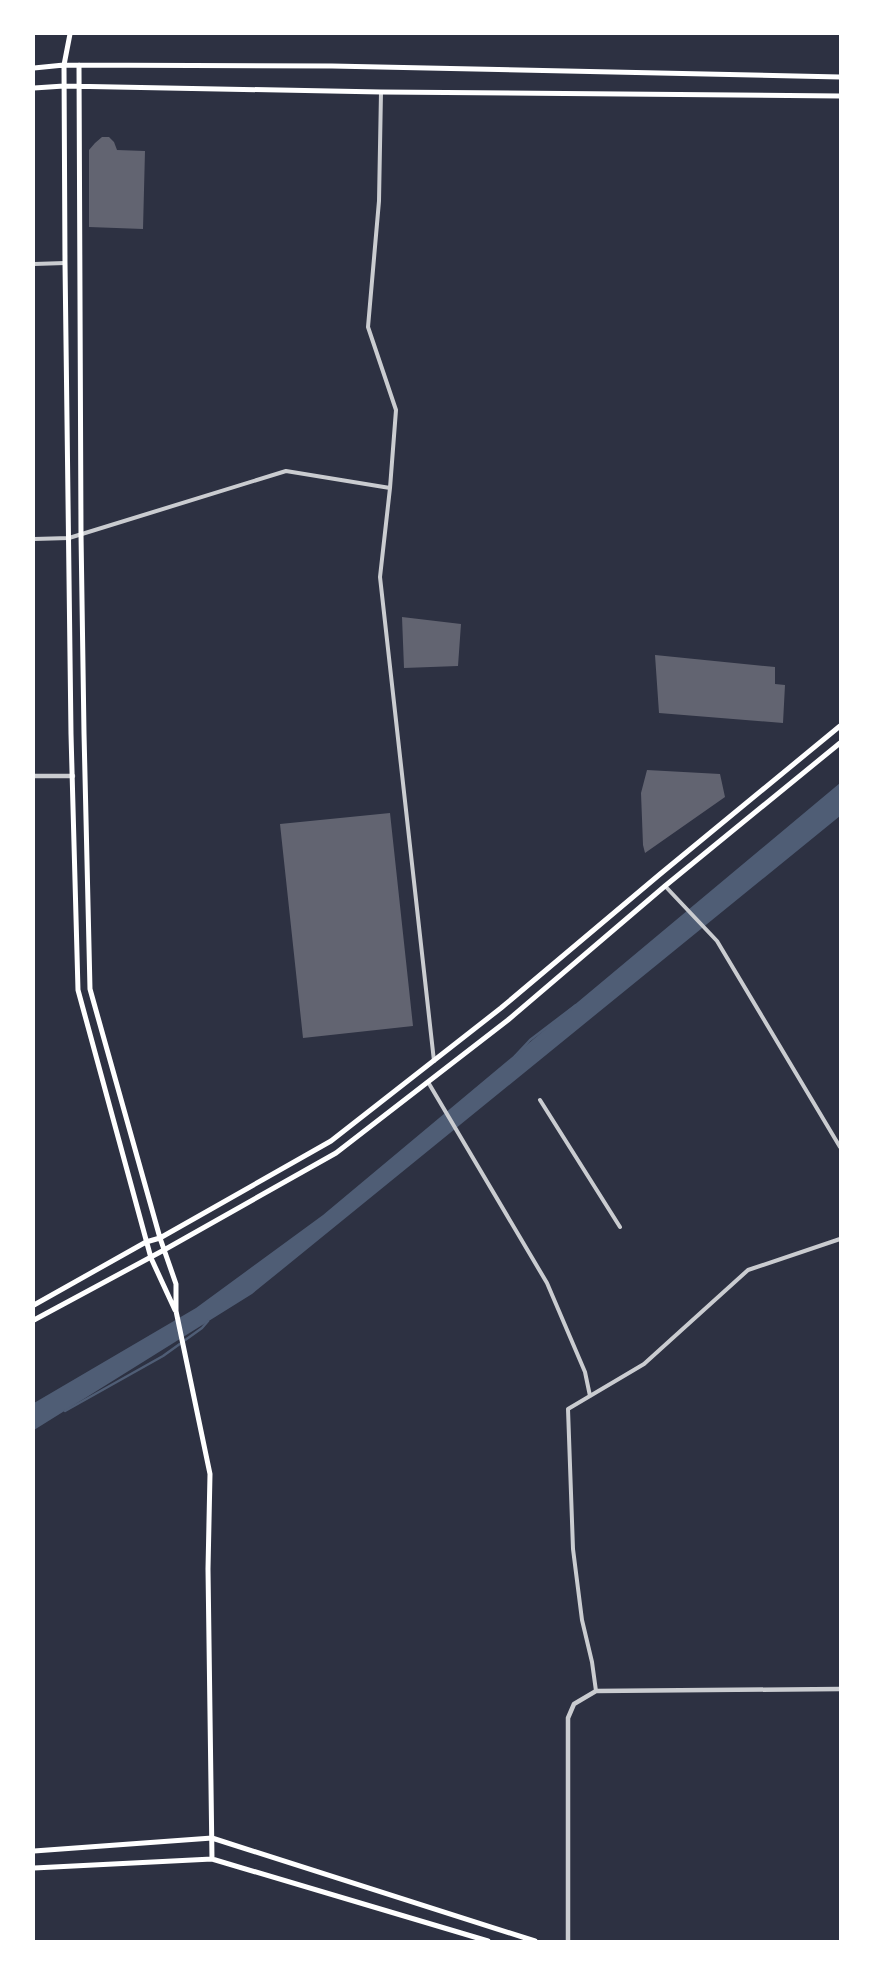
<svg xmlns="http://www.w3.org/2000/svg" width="874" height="1975" font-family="'Libre Baskerville',serif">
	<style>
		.water { fill: #4f5d75 }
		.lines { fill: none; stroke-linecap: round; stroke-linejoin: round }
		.stream { stroke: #4f5d75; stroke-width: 2.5 }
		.building { fill: #626471 }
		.minor { stroke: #caccd0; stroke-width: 4 }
		.tertiary { stroke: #caccd0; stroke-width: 4.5 }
		.secondary { stroke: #fff; stroke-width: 5 }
	</style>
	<rect width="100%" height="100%" fill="#2d3142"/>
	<path class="water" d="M840,783V816L252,1294L34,1430V1403L196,1308L323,1215Z"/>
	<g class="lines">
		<path class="stream" d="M515,1056L530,1040L576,1005
			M65,1411L163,1356L202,1328L208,1321"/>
	</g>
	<path class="building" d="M102,137H109L114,142L117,150L145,151L143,229L89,227V150L95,143Z
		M402,617L461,624L458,666L404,668Z
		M655,655L775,667V684L785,685L783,723L659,713Z
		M647,770L720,774L725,797L645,853L643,845L641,793Z
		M390,813L413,1026L303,1038L280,824Z"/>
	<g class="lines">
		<path class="minor" d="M381,92L379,201L368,327L396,410L390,488
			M34,264L65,263
			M34,539L69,538L286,471L390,488L380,577L434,1061
			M665,886L717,941L840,1147
			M428,1082L547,1283L585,1372L590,1396
			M540,1100L620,1227
			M596,1691L592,1662L582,1620L573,1549L568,1409L644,1364L748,1270L840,1239"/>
		<path class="tertiary" d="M34,776H73
			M568,1941V1718L574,1704L596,1691L840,1689"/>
		<path class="secondary" d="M70,34L64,65L65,263L71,734L78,990L151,1258L175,1310
			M79,65L81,534L84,733L90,989L160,1238L176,1284V1311L210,1474L208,1569L212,1859
			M34,68L64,65L332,66L840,77
			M34,88L64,86L381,92L840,96
			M34,1305L146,1242L160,1238L331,1141L501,1008L659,875L840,726
			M34,1320L164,1250L336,1153L508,1020L665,886L840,743
			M34,1851L212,1838L535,1941
			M34,1868L212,1859L488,1941"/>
	</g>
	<rect width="874" height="1975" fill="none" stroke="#ffffff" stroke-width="70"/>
</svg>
